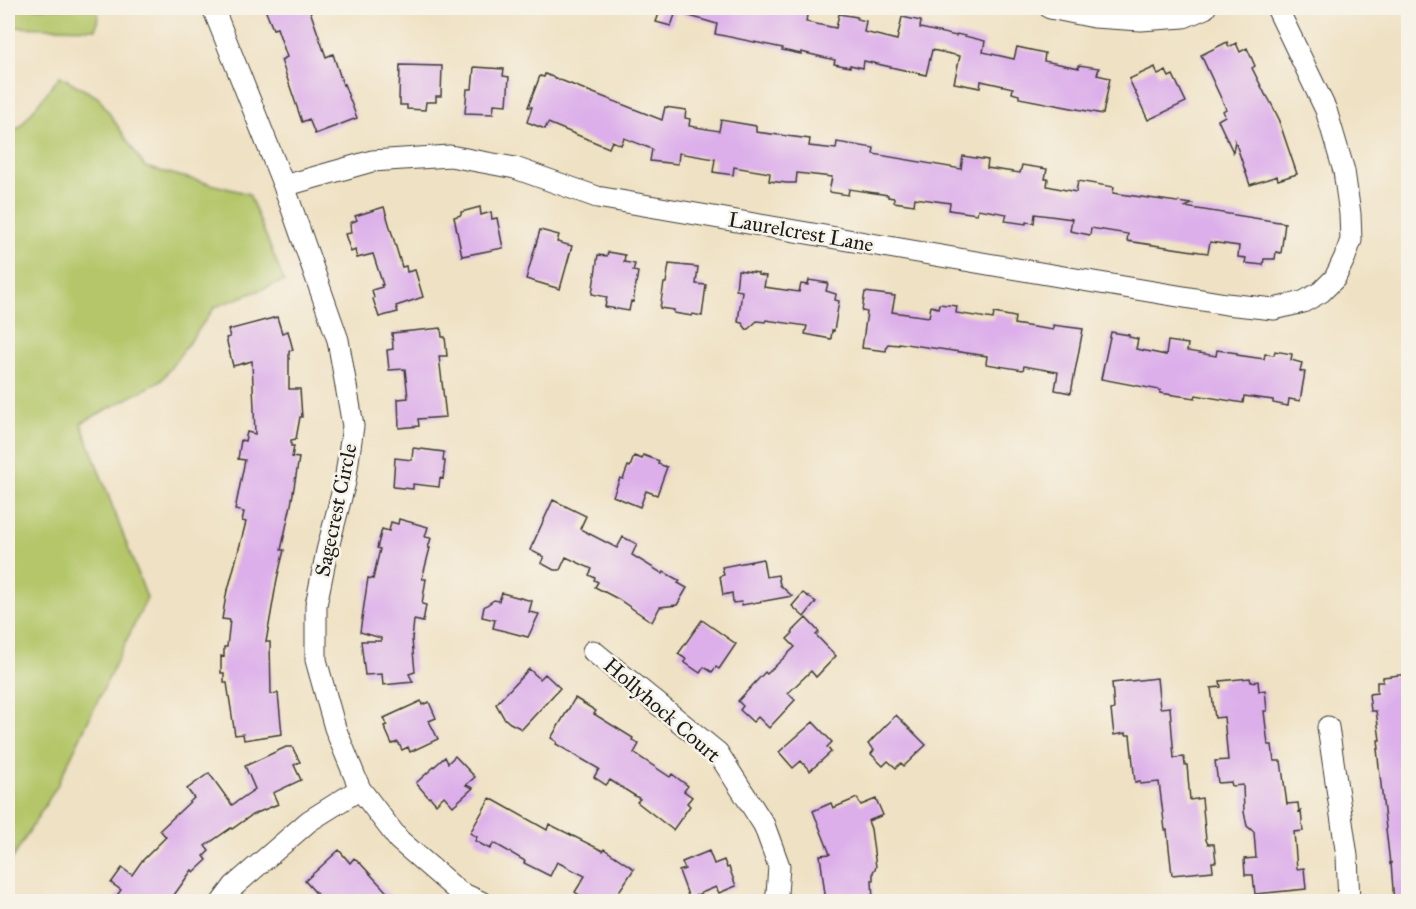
<svg xmlns="http://www.w3.org/2000/svg" width="1416" height="909" font-family="'IM FELL Great Primer',serif">
	<style>
		.grass { fill: #b4c669; stroke: #687142; stroke-width: 1.5 }
		.building { fill: #dcaeea }
		.lines { fill: none; stroke-linecap: round; stroke-linejoin: round }
		.street-casing { stroke: #3c3a35; stroke-width: 23 }
		.street { stroke: #fff; stroke-width: 21 }
		.labels { text-anchor: middle; dominant-baseline: central; stroke-width: 5; stroke-linejoin: round; paint-order: stroke }
		.street-label { font-size: 21px; fill: #1c1c1c; stroke: #f7f3e8 }
	</style>
	<rect width="100%" height="100%" fill="#f7f3e8"/>
	<filter id="ink" filterUnits="userSpaceOnUse"><feTurbulence type="fractalNoise" baseFrequency=".0167" numOctaves="2"/><feDisplacementMap in="SourceGraphic" scale="12" xChannelSelector="R" yChannelSelector="G"/><feConvolveMatrix kernelMatrix="1 2 1 2 8 2 1 2 1" color-interpolation-filters="sRGB"/></filter>
	<filter id="wash" filterUnits="userSpaceOnUse"><feTurbulence type="fractalNoise" baseFrequency=".008" numOctaves="4" result="noise"/><feDisplacementMap in="SourceGraphic" scale="24" xChannelSelector="R" yChannelSelector="G"/><feGaussianBlur stdDeviation="1.35" result="paint"/><feColorMatrix in="noise" values="0 0 0 0 0 0 0 0 0 0 0 0 0 0 0 0 0 1.4 0 .05"/><feComposite in="paint" operator="in"/></filter>
	<g filter="url(#wash)">
		<rect width="100%" height="100%" fill="#efe1c3"/>
		<path class="grass" d="M8,8H99L96,29L8,27Z
			M60,76L99,98L145,167L249,194L284,281L215,307L161,381L81,423L147,598L57,786L8,866V129L19,128Z"/>
		<g id="blocks">
			<path class="building" d="M266,8H309L326,57L333,54L343,85L344,84L357,118L315,134L309,119L302,122L281,60L287,57L277,28L273,29L266,12L267,11Z
				M661,8H808L806,22L836,28L839,14L857,17V19L866,21L864,32L897,40L902,17L921,21L920,28L956,36L957,34L985,41L983,52L1014,59L1017,47L1045,53L1044,61L1079,68V65L1099,68L1097,75L1110,78L1103,114L1019,98V95L1012,93L1013,88L981,81L980,88L954,83L960,56L932,50L926,75L864,61L863,68L850,65V67L834,64L835,60L801,52V54L782,50L783,48L715,34L717,24L676,12L671,26L656,22Z
				M1227,42L1229,47L1236,43L1240,52L1247,48L1255,66L1252,68L1266,96H1267L1271,103L1280,121H1279L1297,174L1278,180L1277,176L1250,185L1235,141L1233,152L1218,120L1225,116L1223,111L1226,109L1201,55Z
				M400,65L442,66L441,96H436V102H426L425,110L407,109V105H400V99H399Z
				M474,67L504,69L503,76L509,77L507,105L494,104L493,114L465,113L467,89H472Z
				M1155,67L1158,75L1166,71L1169,77L1173,75L1186,102L1148,120L1129,79Z
				M545,74L662,120L665,107L686,110L685,118L690,119L689,126L719,131L721,120L756,126V132L810,139L809,146L836,149L837,142L874,148L873,154L961,169L963,156L988,160L987,168L1020,173L1022,165L1047,169L1045,179H1048L1047,186L1076,192L1078,181L1114,187L1113,193L1192,204L1185,207L1285,223L1281,253L1276,252L1275,259H1264L1263,265L1245,263L1246,258L1238,257L1239,246L1210,242L1208,253L1200,252L1127,241L1128,234L1091,228L1090,235L1070,231L1072,219L1035,214L1034,223L1026,222V224L1005,221L1007,214L978,209L977,214L949,210L950,203L915,198L914,205L894,202V198L888,197V195L849,189L848,195L829,192L832,177L797,173L796,183H787L769,181L770,173L734,167L733,175L713,172L715,159L679,153L678,164L650,161L652,149L624,138L621,145L612,141L609,148L548,123L545,129L527,122L532,107H528L540,76L544,77Z
				M384,207L402,267L406,266L407,272L415,270L423,297L396,306L398,312L379,317L373,299L374,298L372,290L382,287L381,285H383L373,254L357,258L355,250L351,252L345,234L351,233L350,223L357,220L355,216Z
				M480,207L481,215L491,212L492,219L497,218L503,248L462,256L454,217L461,215V212Z
				M540,230L559,235L557,242L572,246L560,289L526,279Z
				M608,252L625,255L624,262L635,264L633,271L638,272L633,302L631,301L629,311L605,307L607,297L592,294L598,255L607,256Z
				M669,264L698,267L696,284L706,285L702,316L693,314L692,316L674,313V310L660,308L664,283H666Z
				M738,270L758,273V275L766,276L764,287L799,292L801,284L808,285L809,280L828,283L826,291L836,294L835,300L839,301L834,331L832,330L831,339L805,334L807,326L766,320L765,322L757,321L747,330L742,323L738,322L742,291L736,290Z
				M865,292L895,296L892,312L929,317L931,306L938,308L939,304L957,306L956,313L993,319L994,313L1015,317L1014,324L1053,330V325L1083,329L1071,393L1055,390L1058,372L1024,366L1023,370L986,364L987,356L899,343V345L888,344L887,345L886,351L862,348L867,312L862,311Z
				M277,317L282,333L288,331L293,350L289,351V389H300L302,417H300L296,439L291,440V446H294L292,457L299,458L291,505L281,550H284L277,579L266,642H270L271,694L278,693L282,734L244,740L243,734L235,735L227,683H224V673H221V656L224,657V647H227L230,620L222,619L227,590H228L246,522L242,521L244,512L235,510L245,460L238,459L241,440L245,441L247,432L255,434L252,361L233,366L226,338L230,337L228,330Z
				M441,328L442,337H445L447,356H439L446,417L418,419L419,426L399,428L398,399L408,398L405,369L389,370L387,350L393,349L392,333Z
				M1111,332L1129,335V337L1138,339L1136,349L1166,355L1168,341L1188,344L1187,351L1216,356L1217,350L1237,353V355L1264,359L1265,354L1274,355L1275,351L1292,354L1291,360L1302,363L1300,371L1305,372L1300,401L1289,399L1288,406L1273,403V400L1244,396L1243,403L1196,395L1195,398L1160,393V390L1101,379Z
				M413,448L444,452L443,461H445L443,479L440,478L439,487L413,484V489L393,487L395,458L412,460Z
				M643,455L659,461L658,464L667,467L657,495L646,491L640,507L613,496L620,478L623,479L628,466L630,467L634,456L642,459Z
				M553,500L586,516L580,529L617,548L623,537L637,544L632,555L663,574L664,572L680,581L678,583L687,588L677,605L660,607L652,622L618,599L595,587L598,582L594,580L595,578L589,575L592,569L566,557L560,570H554L541,563L544,557L530,550Z
				M399,519L428,527L425,537L431,538L428,548H430L422,579H426L422,604L426,605L423,622L414,620L412,640L415,672L409,674L413,682L383,685L382,674L365,675L361,641H381V638L360,632L368,578L373,579L380,549L377,548L382,529L389,531L391,522L398,524Z
				M763,559L766,577L778,575L780,585L792,596L742,605L741,602L733,603L732,593L723,595L720,576L724,575L722,567Z
				M502,593L532,601L529,612L539,614L528,637L493,628L495,620L482,617L484,607L494,600L499,601Z
				M803,593L816,602L804,617L792,606Z
				M806,618L819,632L816,635L836,656L816,677L811,671L788,693L795,700L769,728L758,717L753,722L740,710L743,706L738,701L765,672L767,674L795,647L787,639L793,633L792,632Z
				M702,620L736,644L719,669L716,667L712,672L704,667L700,673L684,662L686,659L678,654Z
				M529,669L540,679L545,674L560,688L522,729L510,723L504,718L496,704Z
				M1408,674V902H1394L1391,863L1390,864L1377,749H1379L1378,740H1380L1376,711H1371L1369,694L1377,693V682H1383V677Z
				M1157,678L1160,708L1170,707L1174,758L1184,757L1185,765H1187L1190,800L1202,798L1206,840L1208,844H1214L1216,862H1212L1213,871L1172,875L1167,830H1165L1159,782L1140,784V781L1135,782L1130,735H1126V733L1114,735L1111,710L1114,709L1112,683Z
				M1250,678L1251,682L1258,681L1259,691L1265,690L1267,711H1264L1268,745H1272L1274,761H1281L1287,804L1298,803L1299,812L1301,811L1303,831L1294,832L1297,869L1304,868L1306,889L1255,894L1253,875H1245L1244,859L1256,858L1254,832L1247,826L1244,812L1243,785L1232,786L1231,782L1218,783L1215,761L1228,760L1224,717L1215,718L1211,688L1221,687L1220,681Z
				M575,698L596,711L594,714L633,738L632,740L639,744L634,753L670,777L672,774L688,786L684,791L692,797L687,803L690,806L673,830L637,802L640,799L610,780L606,785L594,777L599,769L556,744L557,742L551,738Z
				M421,701L422,705L429,702L436,718L429,721L438,739L410,752L408,747L402,750L398,742L392,744L384,726L387,725L384,718Z
				M896,715L926,745L904,766L901,763L896,768L888,761L883,766L871,754L874,750L868,744Z
				M813,722L832,742L827,747L831,752L810,771L801,761L793,768L779,752Z
				M286,747H292L300,762L294,765L301,780L273,793L278,804L252,815L232,829L231,828L205,846L209,851L204,856L207,860L194,872L192,870L169,902H112L121,890L111,883L122,868L132,875L141,862L166,837L160,830L194,798L187,789L209,773L232,805L255,789L245,766Z
				M455,756L475,777L466,785L473,788L453,806L444,796L436,804L430,797L429,798L416,783L445,757L448,763Z
				M490,798L547,830L549,824L603,851L604,849L634,869L612,902H590L575,892L585,876L557,862L550,876L524,863L525,861L494,843L490,849L475,841L477,837L470,833Z
				M857,798L861,805L876,799L883,815L868,821L871,829L876,867L873,872V880H872L873,902H826L820,855L830,854L813,811L831,803L833,808Z
				M339,850L350,863L354,858L359,863H360L396,902H324L305,881Z
				M709,851L714,864L724,860L727,868L729,867L736,886L719,893L716,887L689,898L679,871L685,869L682,862Z"/>
		</g>
	</g>
	<g filter="url(#ink)">
		<use href="#blocks" fill-opacity="0" stroke="#3c3a35" stroke-width="1.5"/>
		<g class="lines">
			<defs>
				<path id="street" d="M213,8L284,186L338,340L353,426L345,482L327,551L316,605V660L335,728L360,789L399,840L459,892L481,902
					M1050,8L1094,17L1141,20L1184,17L1205,8
					M284,186L372,161L450,156L515,168L597,197L1058,276L1226,304L1274,309L1303,302L1321,292L1335,278L1345,257L1351,240L1350,214L1344,171L1326,110L1277,8
					M593,651L718,753L764,825L779,866L777,894L775,902
					M1328,727L1347,856L1349,902
					M222,902L234,886L309,821L360,789"/>
			</defs>
			<use href="#street" class="street-casing"/>
			<use href="#street" class="street"/>
		</g>
	</g>
	<g class="labels">
		<g class="street-label">
			<text transform="translate(801 232) rotate(10)">Laurelcrest Lane</text>
			<text transform="translate(336 510) rotate(-78)">Sagecrest Circle</text>
			<text transform="translate(662 710) rotate(41)">Hollyhock Court</text>
		</g>
	</g>
	<rect width="1416" height="909" fill="none" stroke="#f7f3e8" stroke-width="30"/>
</svg>
